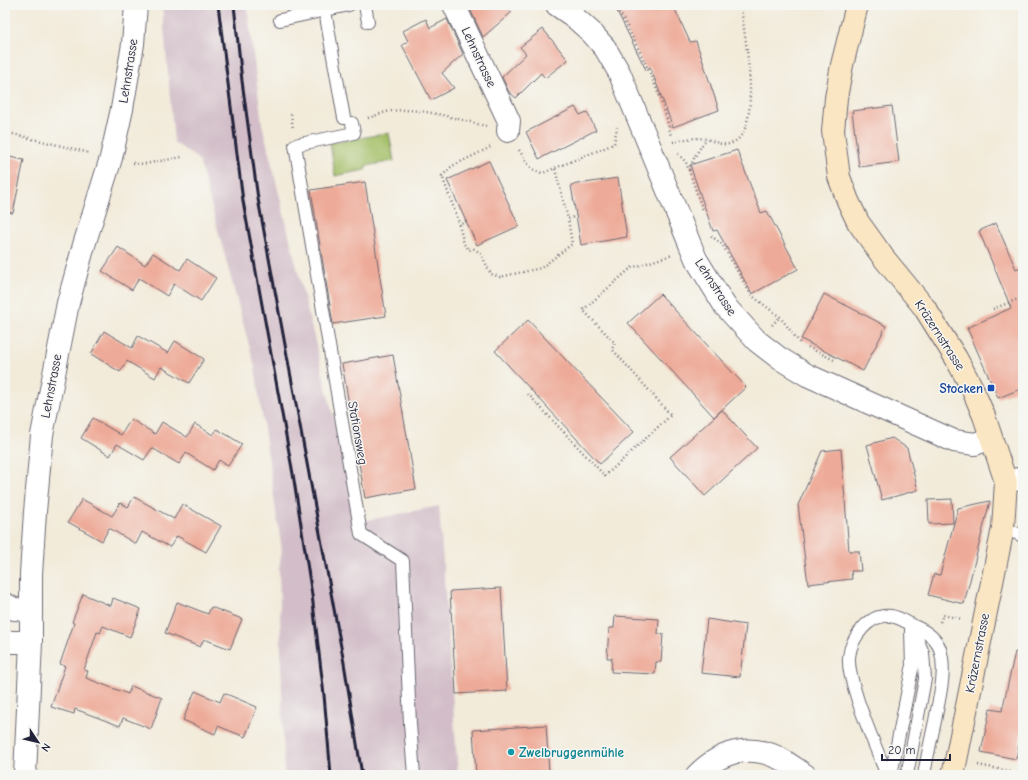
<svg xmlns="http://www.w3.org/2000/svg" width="1028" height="780" font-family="'Comic Neue',sans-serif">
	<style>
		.industrial { fill: #d2bdc8 }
		.green { fill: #a3be65; stroke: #627050 }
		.building { fill: #eeaa98 }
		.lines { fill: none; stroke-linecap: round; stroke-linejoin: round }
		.lane-casing { stroke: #6b6873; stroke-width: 14 }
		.street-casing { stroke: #6b6873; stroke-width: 24 }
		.secondary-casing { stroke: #6b6873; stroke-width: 24 }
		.path { stroke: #6b6873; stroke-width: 2.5; stroke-dasharray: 1 3; stroke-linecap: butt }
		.lane { stroke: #fff; stroke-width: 12 }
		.street { stroke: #fff; stroke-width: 22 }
		.secondary { stroke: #fbe6c3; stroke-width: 22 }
		.rail { stroke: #22223b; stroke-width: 3 }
		.transit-dot { fill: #1a4fb4; stroke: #f6f6f2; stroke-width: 1.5 }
		.culture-dot { fill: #0f9aa8; stroke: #f6f6f2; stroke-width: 1.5 }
		.labels { text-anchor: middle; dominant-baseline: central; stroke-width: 3; stroke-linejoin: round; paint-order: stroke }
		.street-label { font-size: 13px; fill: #22223b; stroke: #f6f6f2 }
		.transit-label { font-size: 13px; font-weight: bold; fill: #164399; stroke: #f6f6f2; text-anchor: end }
		.culture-label { font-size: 13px; font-weight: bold; fill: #0d838f; stroke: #f6f6f2; text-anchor: start }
	</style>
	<rect width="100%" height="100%" fill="#f6f6f2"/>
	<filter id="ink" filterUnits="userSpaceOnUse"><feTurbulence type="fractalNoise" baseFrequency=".025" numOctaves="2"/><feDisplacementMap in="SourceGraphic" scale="8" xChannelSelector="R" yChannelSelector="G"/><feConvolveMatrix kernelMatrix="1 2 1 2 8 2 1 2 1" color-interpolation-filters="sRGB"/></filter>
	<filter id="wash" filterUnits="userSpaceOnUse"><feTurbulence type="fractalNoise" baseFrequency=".012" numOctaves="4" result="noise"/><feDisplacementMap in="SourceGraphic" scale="16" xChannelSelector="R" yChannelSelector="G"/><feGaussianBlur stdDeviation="0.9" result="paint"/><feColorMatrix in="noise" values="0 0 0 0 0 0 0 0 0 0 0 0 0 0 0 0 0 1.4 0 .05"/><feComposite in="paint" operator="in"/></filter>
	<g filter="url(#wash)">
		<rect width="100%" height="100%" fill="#f2ebda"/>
		<path class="industrial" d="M162,5H247L262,124L359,522L439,506L458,775H284L279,568L282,551L255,367L199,160L174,142Z"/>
		<path class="green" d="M389,133L394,161L366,166L365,170L335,176L330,143Z"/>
		<g id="blocks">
			<path class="building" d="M472,5H496L512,12L483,37L469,7Z
				M614,5H673L690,42L696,41L719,110L673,127L650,67L646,70Z
				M426,19L430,28L447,19L463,54L442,73L454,88L431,100L402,45L408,41L403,31Z
				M543,29L568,60L545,78L541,73L516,98L509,92L502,77L526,54L520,47Z
				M892,106L899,162L859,167L852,111Z
				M575,107L580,115L587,112L596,130L539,159L526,132Z
				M737,150L761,213L767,211L798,269L752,294L717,230L713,231L690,165Z
				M5,156L24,160L13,213L5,212Z
				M489,161L519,226L477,245L447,180Z
				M618,178L627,237L581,245L571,185Z
				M365,182L386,316L333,324L311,190Z
				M996,223L1016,269L1023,266V388L998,398L967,328L1011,308L979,231Z
				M118,247L145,265L153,253L180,270L187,259L216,278L201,301L174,284L167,296L139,278L132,290L102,271Z
				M660,294L746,387L714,417L628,323Z
				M824,294L886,326L863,371L801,339Z
				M528,320L634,432L600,464L495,351Z
				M104,331L132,348L138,336L168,353L175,341L204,359L189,383L161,367L155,378L127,361L120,372L91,354Z
				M393,355L416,489L365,498L342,364Z
				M722,410L757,448L705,496L670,457Z
				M93,418L121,435L131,419L155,434L162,422L187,437L195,424L213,435L217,429L242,444L228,466L219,460L213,470L186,453L179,464L152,448L144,460L117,444L110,456L81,438Z
				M892,438L907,448L918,490L882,500L867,445Z
				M841,449L849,551H859L861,571H851L852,579L808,584L798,505L822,451Z
				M134,497L174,519L182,504L221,526L206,552L177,536L170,547L142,532L136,544L109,528L102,541L68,522L82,499L112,516L120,503L128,507Z
				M952,499L953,523L929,524L928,500Z
				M990,501L964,604L928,595L934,574L940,575L958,508Z
				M501,588L507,691L456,694L450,591Z
				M83,594L111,606L113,598L141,609L130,637L103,626L100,633L97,632L84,670L88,671L86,678L128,694L131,686L162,698L151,729L123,718L120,726L75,709L74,714L51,707L65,666L60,664L74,623L72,622Z
				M177,602L208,614L211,607L242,619L230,649L204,639L200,647L165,633Z
				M615,616L659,619L658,634H663L661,662H656L655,674L611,672L612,658H607L609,628H614Z
				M707,619L746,625L740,677L701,673Z
				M1015,652L1023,653V727L1016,759L981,752L990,709L1002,711Z
				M195,691L220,702L224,693L257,707L245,737L218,726L215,734L183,720Z
				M546,725L549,773L540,774V775H476L473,730Z"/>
		</g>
	</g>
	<g filter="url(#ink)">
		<use href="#blocks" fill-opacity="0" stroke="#6b6873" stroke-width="1"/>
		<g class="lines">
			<defs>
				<path id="lane" d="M365,5L368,22
					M325,11L344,118
					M280,20L349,5
					M352,123L354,133L295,145L361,534L403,561L410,724L414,775
					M1003,528L1023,536
					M887,775C877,751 867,727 858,701C854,687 848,672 849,657C851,638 869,613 891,616C899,617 908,623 916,627C925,631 936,638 940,649C947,672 939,698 935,721C931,739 927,757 924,775
					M891,775L912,669L911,629
					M907,775L925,679L923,653L911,624"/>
				<path id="street" d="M454,5L509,121L508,131
					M557,5L573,16L591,32L605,48L619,72L631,101L696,259L725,306L757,341L779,358L807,375L954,441L975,444L991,438
					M1006,482L1023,478
					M5,604L14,609L31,610
					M5,642H31
					M25,775L31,642V574L35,512L42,435L68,303L84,245L111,158L122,109L133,44L136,5
					M697,775C720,752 748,743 779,758C788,763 796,769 805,775"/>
				<path id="secondary" d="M857,5L842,65L836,98L833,131L839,177L848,201L858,222L883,257L924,307L956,358L972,388L984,416L1006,482L1003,528L953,775"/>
			</defs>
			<use href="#lane" class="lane-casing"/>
			<use href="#street" class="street-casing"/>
			<use href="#secondary" class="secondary-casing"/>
			<path class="path" d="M616,5C637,47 662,90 671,137
				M291,114L293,129
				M368,118C374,116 380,114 386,112C416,105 456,119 486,126
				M5,132L90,153
				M673,142C684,139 694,137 706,139C715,141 723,147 732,143C765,129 743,33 741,5
				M519,150C526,161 530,171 543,173L614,144L617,127
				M678,154L686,162L703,211
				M133,163L145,164L182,157
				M555,169L568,219L576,216
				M689,170L695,156L706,139
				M466,221L459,225L464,244L469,250L474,249C483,253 486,266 491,274L500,277L541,268L572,244L568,219
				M460,225L442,176L452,166L493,146
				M711,236L722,244L751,295L780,317L800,343
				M993,309L1023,297
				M772,325L780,317
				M808,347L834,360
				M528,394L605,476L671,415L612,349L615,343L583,310L631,268L672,255
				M940,622L943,615L962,619
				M978,765L1009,771L1016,775"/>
			<use href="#lane" class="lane"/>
			<use href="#street" class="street"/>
			<use href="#secondary" class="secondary"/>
			<path class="rail" d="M218,5L243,201L293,474L312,595L324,695L331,775
				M234,5L242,81L258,199L344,663L362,775"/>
		</g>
	</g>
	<rect class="transit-dot" x="987" y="384" width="8" height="8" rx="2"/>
	<circle class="culture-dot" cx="511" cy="752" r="4"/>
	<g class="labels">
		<g class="street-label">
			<text transform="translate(479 57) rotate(65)">Lehnstrasse</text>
			<text transform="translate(128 71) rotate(-81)">Lehnstrasse</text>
			<text transform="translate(716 287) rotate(57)">Lehnstrasse</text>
			<text transform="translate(940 335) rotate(57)">Kräzernstrasse</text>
			<text transform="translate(51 386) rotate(-79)">Lehnstrasse</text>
			<text transform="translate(358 433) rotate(80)">Stationsweg</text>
			<text transform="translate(977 653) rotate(-79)">Kräzernstrasse</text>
		</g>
		<g class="transit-label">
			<text x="983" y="388">Stocken</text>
		</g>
		<g class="culture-label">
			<text x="519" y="752">Zweibruggenmühle</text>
		</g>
	</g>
	<rect width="1028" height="780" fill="none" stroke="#f6f6f2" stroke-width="20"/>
	<g transform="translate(38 742) rotate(125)" stroke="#f6f6f2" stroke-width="3" paint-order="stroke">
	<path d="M0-3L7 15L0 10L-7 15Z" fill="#22223b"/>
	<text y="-6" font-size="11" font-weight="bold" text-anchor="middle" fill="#22223b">N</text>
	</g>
	<path d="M882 754v6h68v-6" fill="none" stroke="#22223b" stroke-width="2"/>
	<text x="888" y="754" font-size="12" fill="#22223b" stroke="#f6f6f2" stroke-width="3" paint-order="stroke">20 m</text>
</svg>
